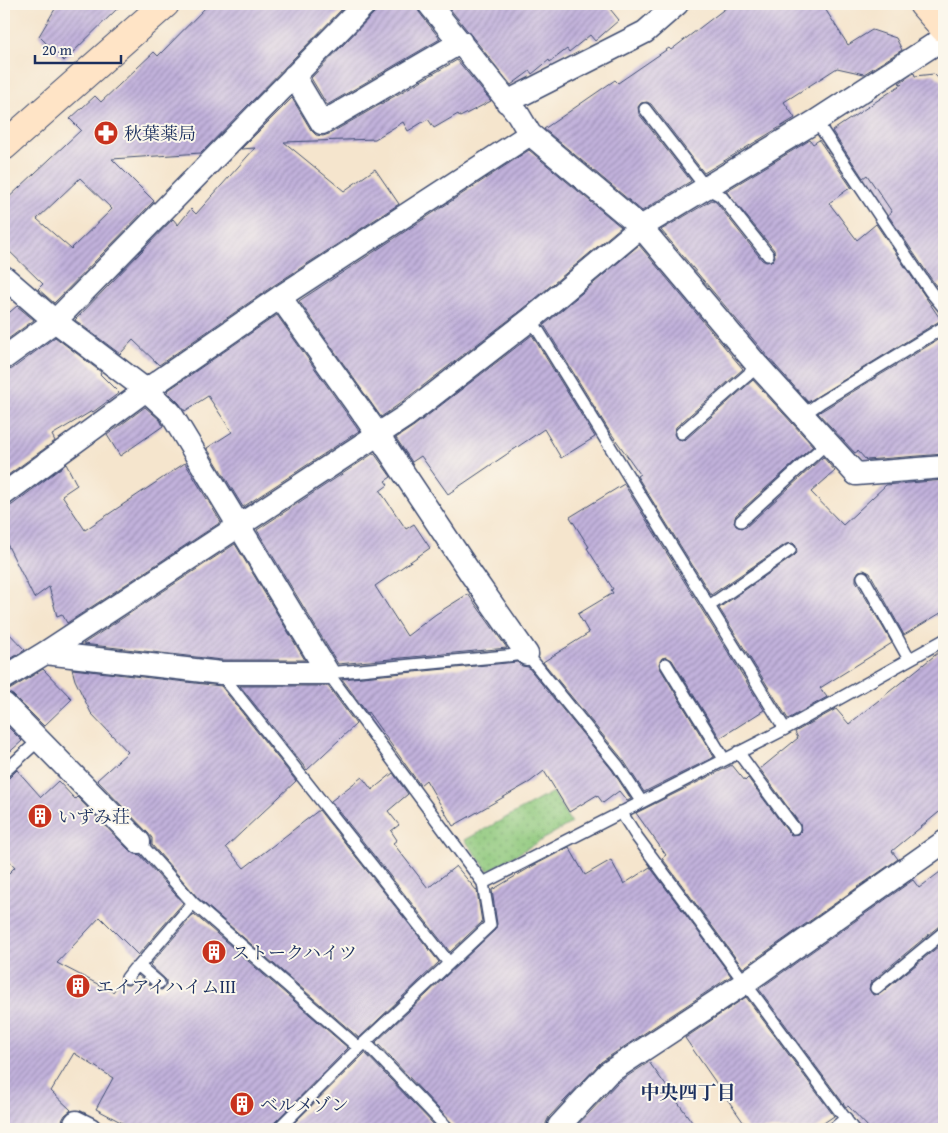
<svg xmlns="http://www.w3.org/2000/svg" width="948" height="1133" font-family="'Gentium Book Plus','Noto Serif JP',serif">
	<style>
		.green { fill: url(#green-dots); stroke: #547c6d }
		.building { fill: url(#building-hatch); fill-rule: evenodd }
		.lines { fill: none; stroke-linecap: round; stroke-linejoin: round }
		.lane-casing { stroke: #3c4a6f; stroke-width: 14 }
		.street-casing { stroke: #3c4a6f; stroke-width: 25 }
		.secondary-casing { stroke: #3c4a6f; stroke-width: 30 }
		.lane { stroke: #fff; stroke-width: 11 }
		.street { stroke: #fff; stroke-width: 22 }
		.secondary { stroke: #ffe4c6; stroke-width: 28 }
		.labels { text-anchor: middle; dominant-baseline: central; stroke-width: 4; stroke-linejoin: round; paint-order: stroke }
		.poi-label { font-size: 18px; fill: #1b2f5e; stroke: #fbf7ec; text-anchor: start }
		.neighbourhood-label { font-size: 19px; font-weight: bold; fill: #1b2f5e; stroke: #fbf7ec }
	</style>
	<defs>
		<pattern id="green-dots" width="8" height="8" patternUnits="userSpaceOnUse" patternTransform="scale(1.25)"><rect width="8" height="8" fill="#8ec87c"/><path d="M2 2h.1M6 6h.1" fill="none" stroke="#73a369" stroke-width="1.8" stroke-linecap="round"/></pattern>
		<pattern id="building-hatch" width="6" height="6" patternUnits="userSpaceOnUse" patternTransform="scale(1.25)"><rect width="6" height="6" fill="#c2b2dc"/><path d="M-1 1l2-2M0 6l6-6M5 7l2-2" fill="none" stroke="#9d91b6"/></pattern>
	</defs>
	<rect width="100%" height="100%" fill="#fbf7ec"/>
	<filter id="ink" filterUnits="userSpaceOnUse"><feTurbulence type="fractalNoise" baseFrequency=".02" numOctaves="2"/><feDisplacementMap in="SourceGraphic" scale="10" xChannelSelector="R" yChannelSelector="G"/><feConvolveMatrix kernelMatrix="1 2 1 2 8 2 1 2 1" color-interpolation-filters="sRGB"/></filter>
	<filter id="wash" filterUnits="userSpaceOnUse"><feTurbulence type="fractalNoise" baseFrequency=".0096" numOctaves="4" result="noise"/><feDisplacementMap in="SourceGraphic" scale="20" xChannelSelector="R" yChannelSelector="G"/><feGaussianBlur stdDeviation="1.12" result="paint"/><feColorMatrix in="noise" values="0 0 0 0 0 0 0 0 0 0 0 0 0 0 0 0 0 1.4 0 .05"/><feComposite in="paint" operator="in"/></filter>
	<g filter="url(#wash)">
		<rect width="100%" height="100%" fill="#f5e5cd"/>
		<path class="green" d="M553,792L571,823L488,871L465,840Z"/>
		<g id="blocks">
			<path class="building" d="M58,4H122L64,61L39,36Z
				M209,4H347L201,153L112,159L154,201L54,303L38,289L43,284L4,246V202L81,130L70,119L95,96L101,102L154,52L158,56ZM80,178L112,209L71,249L37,219Z
				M378,4H416L419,12L440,39L327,105L311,78L374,13Z
				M446,4H606L619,20L595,41L590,35L569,52L567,49L550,62L549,60L532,74L530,71L511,85Z
				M731,4H822L848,45L872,30L896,38L902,50L864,74L837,68L784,102L795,118L704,173L651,104L647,102L641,103L638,107L639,114L691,181L642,211L544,129L615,80L618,83L669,48L671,50Z
				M457,60L491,101L460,117L458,114L434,128L428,119L408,131L403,122L375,139L284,142L344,191L375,169L399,204L273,286L159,365L133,340L120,354L75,320L173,219L178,225L191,209L196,214L255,148L241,149L292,98L311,130L316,135L323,136L329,134Z
				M914,73L915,76L934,74L944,84V281L936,286L888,215L892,212L867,175L863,178L832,131L902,84L899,83Z
				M810,140L813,144L819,140L851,187L829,203L857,240L876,224L941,320L808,402L768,357L661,230L712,200L716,202L762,260L766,262L772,261L775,257L774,250L726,191Z
				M529,150L621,227L523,309L398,405L381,417L299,301Z
				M639,245L743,369L676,427L674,434L676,438L682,440L686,439L753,380L813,446L736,515L734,522L736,526L742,528L746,527L823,457L835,471L811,492L843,525L886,485L944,480V611L904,635L870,573L864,570L859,571L856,576V581L892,643L820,688L827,697L788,719L719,608L794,556L797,553L796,546L793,543L786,544L711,595L637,476L640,474L608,429L544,325Z
				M17,306L34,320L4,342V317Z
				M277,315L359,431L243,507L207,448L232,432L208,396L185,411L179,403L167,391Z
				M532,335L595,437L561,458L544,429L448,494L421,456L412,462L396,438L414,426Z
				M944,336V454L866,460L858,451L855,453L818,413Z
				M55,337L101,372L100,374L119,393L93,412L92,411L52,435L55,441L4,478V371L12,369Z
				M145,407L160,420L163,426L120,456L107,435Z
				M374,453L391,477L385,481L388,485L380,491L406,529L414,524L430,548L375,586L407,636L436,614L468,594L507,648L338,664L257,530Z
				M185,463L221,522L67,623L62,614L57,616L49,587L34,598L4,538V507L12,505L66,464L77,485L62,495L85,530Z
				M624,484L764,710L720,738L672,660L666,657L662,658L659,664L660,668L714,757L644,792L624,761L543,662L589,633L578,614L613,593L611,590L613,589L587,548L589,547L570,517Z
				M235,544L305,660H222L83,644Z
				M4,628L25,650L4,663Z
				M944,648V808L892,851L898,859L743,968L662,858L666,855L636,813L732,765L745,781L748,778L788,832L791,835L798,834L801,831L800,824L760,769L798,738L795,732L836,709L849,724Z
				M517,662L522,666L528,667L612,770L631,799L627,801L619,791L603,803L597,795L569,812L544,771L530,782L453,826L426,780L420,785L368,712L367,713L342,679Z
				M43,669L72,699L44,726L13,695L4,691L11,689Z
				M72,669L221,686L296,781L226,847L244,868L319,810L439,962L359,1038L198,898L152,845V838L148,833L97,780L128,752L91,713L75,680Z
				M240,686H328L356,724L307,770Z
				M4,723L22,741L4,757L7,759L4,762Z
				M17,770L41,797L58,781L75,799L77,797L130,851L135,854L140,855L183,903L138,955L100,917L57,963L113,992L121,982L126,985H129L138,975L155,989L162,990L166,985V980L150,965L194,914L348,1048L273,1124L271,1129H134L96,1109L113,1078L74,1053L51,1091L71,1110L65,1115L61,1122L54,1129H4V878L15,867L4,855V779L9,778Z
				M393,773L408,794L388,811L399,825L391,831L397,840L393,843L428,888L456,866L477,891L482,922L450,952L331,801L362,777L372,790Z
				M569,847L585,875L611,860L624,884L650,867L731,976L601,1062L549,1117L546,1123V1129H455L453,1124L376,1042L495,930L497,924L492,890L531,867Z
				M944,869V925L939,926L871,982L869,989L873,995L880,994L944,942V1129H870L848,1106L846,1107L759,989L913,880L919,888Z
				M746,997L834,1116L815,1129H748L685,1038Z
				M365,1053L438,1129H288Z
				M649,1062L697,1129H574L617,1083Z"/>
		</g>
	</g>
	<g filter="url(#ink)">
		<use href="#blocks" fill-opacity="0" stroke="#3c4a6f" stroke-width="1"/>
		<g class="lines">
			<defs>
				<path id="lane" d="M645,109L706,188L721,196L768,255
					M816,121L930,291L944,308
					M531,319L785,729
					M803,415L821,402L944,327
					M681,433L758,366
					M741,521L828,442
					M863,577L909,659
					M709,606L790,550
					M666,664L724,759
					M328,673L527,654L618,766L641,801
					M221,674L449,963
					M738,752L794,828
					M4,772L38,741
					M621,812L637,837L853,1129
					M139,842L193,903L359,1048
					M483,883L785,729L944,640
					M139,966L159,983
					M127,978L134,969L139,966L193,903
					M876,988L944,932
					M365,1042L448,1129
					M278,1129L365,1042L490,925L483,883L328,673
					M833,1129L846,1118"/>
				<path id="street" d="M429,4L518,114L530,134L641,227L758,366L856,474L944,467
					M294,76L322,123L461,42
					M507,102L645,32L677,4
					M4,277L55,321L146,390L170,412L328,673
					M280,297L379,436L471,574L527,654
					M4,358L55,321L365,4
					M4,494L146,390L280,297L530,134
					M45,653L221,673H328
					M4,678L45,653L406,416L531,319L641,227L816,121L944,38
					M4,704L139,842
					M559,1126L608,1073L746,982L944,842
					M72,1129L76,1122L90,1129"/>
				<path id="secondary" d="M923,4L944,28
					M4,146L165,4"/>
			</defs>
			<use href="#lane" class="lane-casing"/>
			<use href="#street" class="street-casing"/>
			<use href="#secondary" class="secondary-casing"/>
			<use href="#lane" class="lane"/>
			<use href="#street" class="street"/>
			<use href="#secondary" class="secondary"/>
		</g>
	</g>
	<defs>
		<symbol id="pharmacy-disc" viewBox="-11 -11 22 22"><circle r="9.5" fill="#c8321e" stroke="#fbf7ec"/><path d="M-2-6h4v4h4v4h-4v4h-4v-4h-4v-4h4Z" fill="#fff"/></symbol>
		<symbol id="building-disc" viewBox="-11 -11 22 22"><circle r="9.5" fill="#c8321e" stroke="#fbf7ec"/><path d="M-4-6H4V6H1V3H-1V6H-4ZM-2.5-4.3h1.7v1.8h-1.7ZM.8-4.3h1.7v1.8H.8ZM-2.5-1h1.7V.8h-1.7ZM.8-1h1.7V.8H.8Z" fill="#fff"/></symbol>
	</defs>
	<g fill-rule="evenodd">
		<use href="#pharmacy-disc" x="92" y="119" width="28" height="28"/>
		<use href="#building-disc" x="26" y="802" width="28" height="28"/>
		<use href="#building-disc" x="200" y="938" width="28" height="28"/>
		<use href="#building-disc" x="64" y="972" width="28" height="28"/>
		<use href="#building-disc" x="228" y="1090" width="28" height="28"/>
	</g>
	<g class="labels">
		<g class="poi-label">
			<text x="124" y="133">秋葉薬局</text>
			<text x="58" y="816">いずみ荘</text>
			<text x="232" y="952">ストークハイツ</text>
			<text x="96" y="986">エイアイハイムⅢ</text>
			<text x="260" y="1104">ベルメゾン</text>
		</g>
		<g class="neighbourhood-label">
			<text x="688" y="1092">中央四丁目</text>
		</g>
	</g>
	<rect width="948" height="1133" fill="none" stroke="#fbf7ec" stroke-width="20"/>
	<path d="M35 55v8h86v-8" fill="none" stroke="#1b2f5e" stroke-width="2.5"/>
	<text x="42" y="55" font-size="15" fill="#1b2f5e" stroke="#fbf7ec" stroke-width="4" paint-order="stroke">20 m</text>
</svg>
